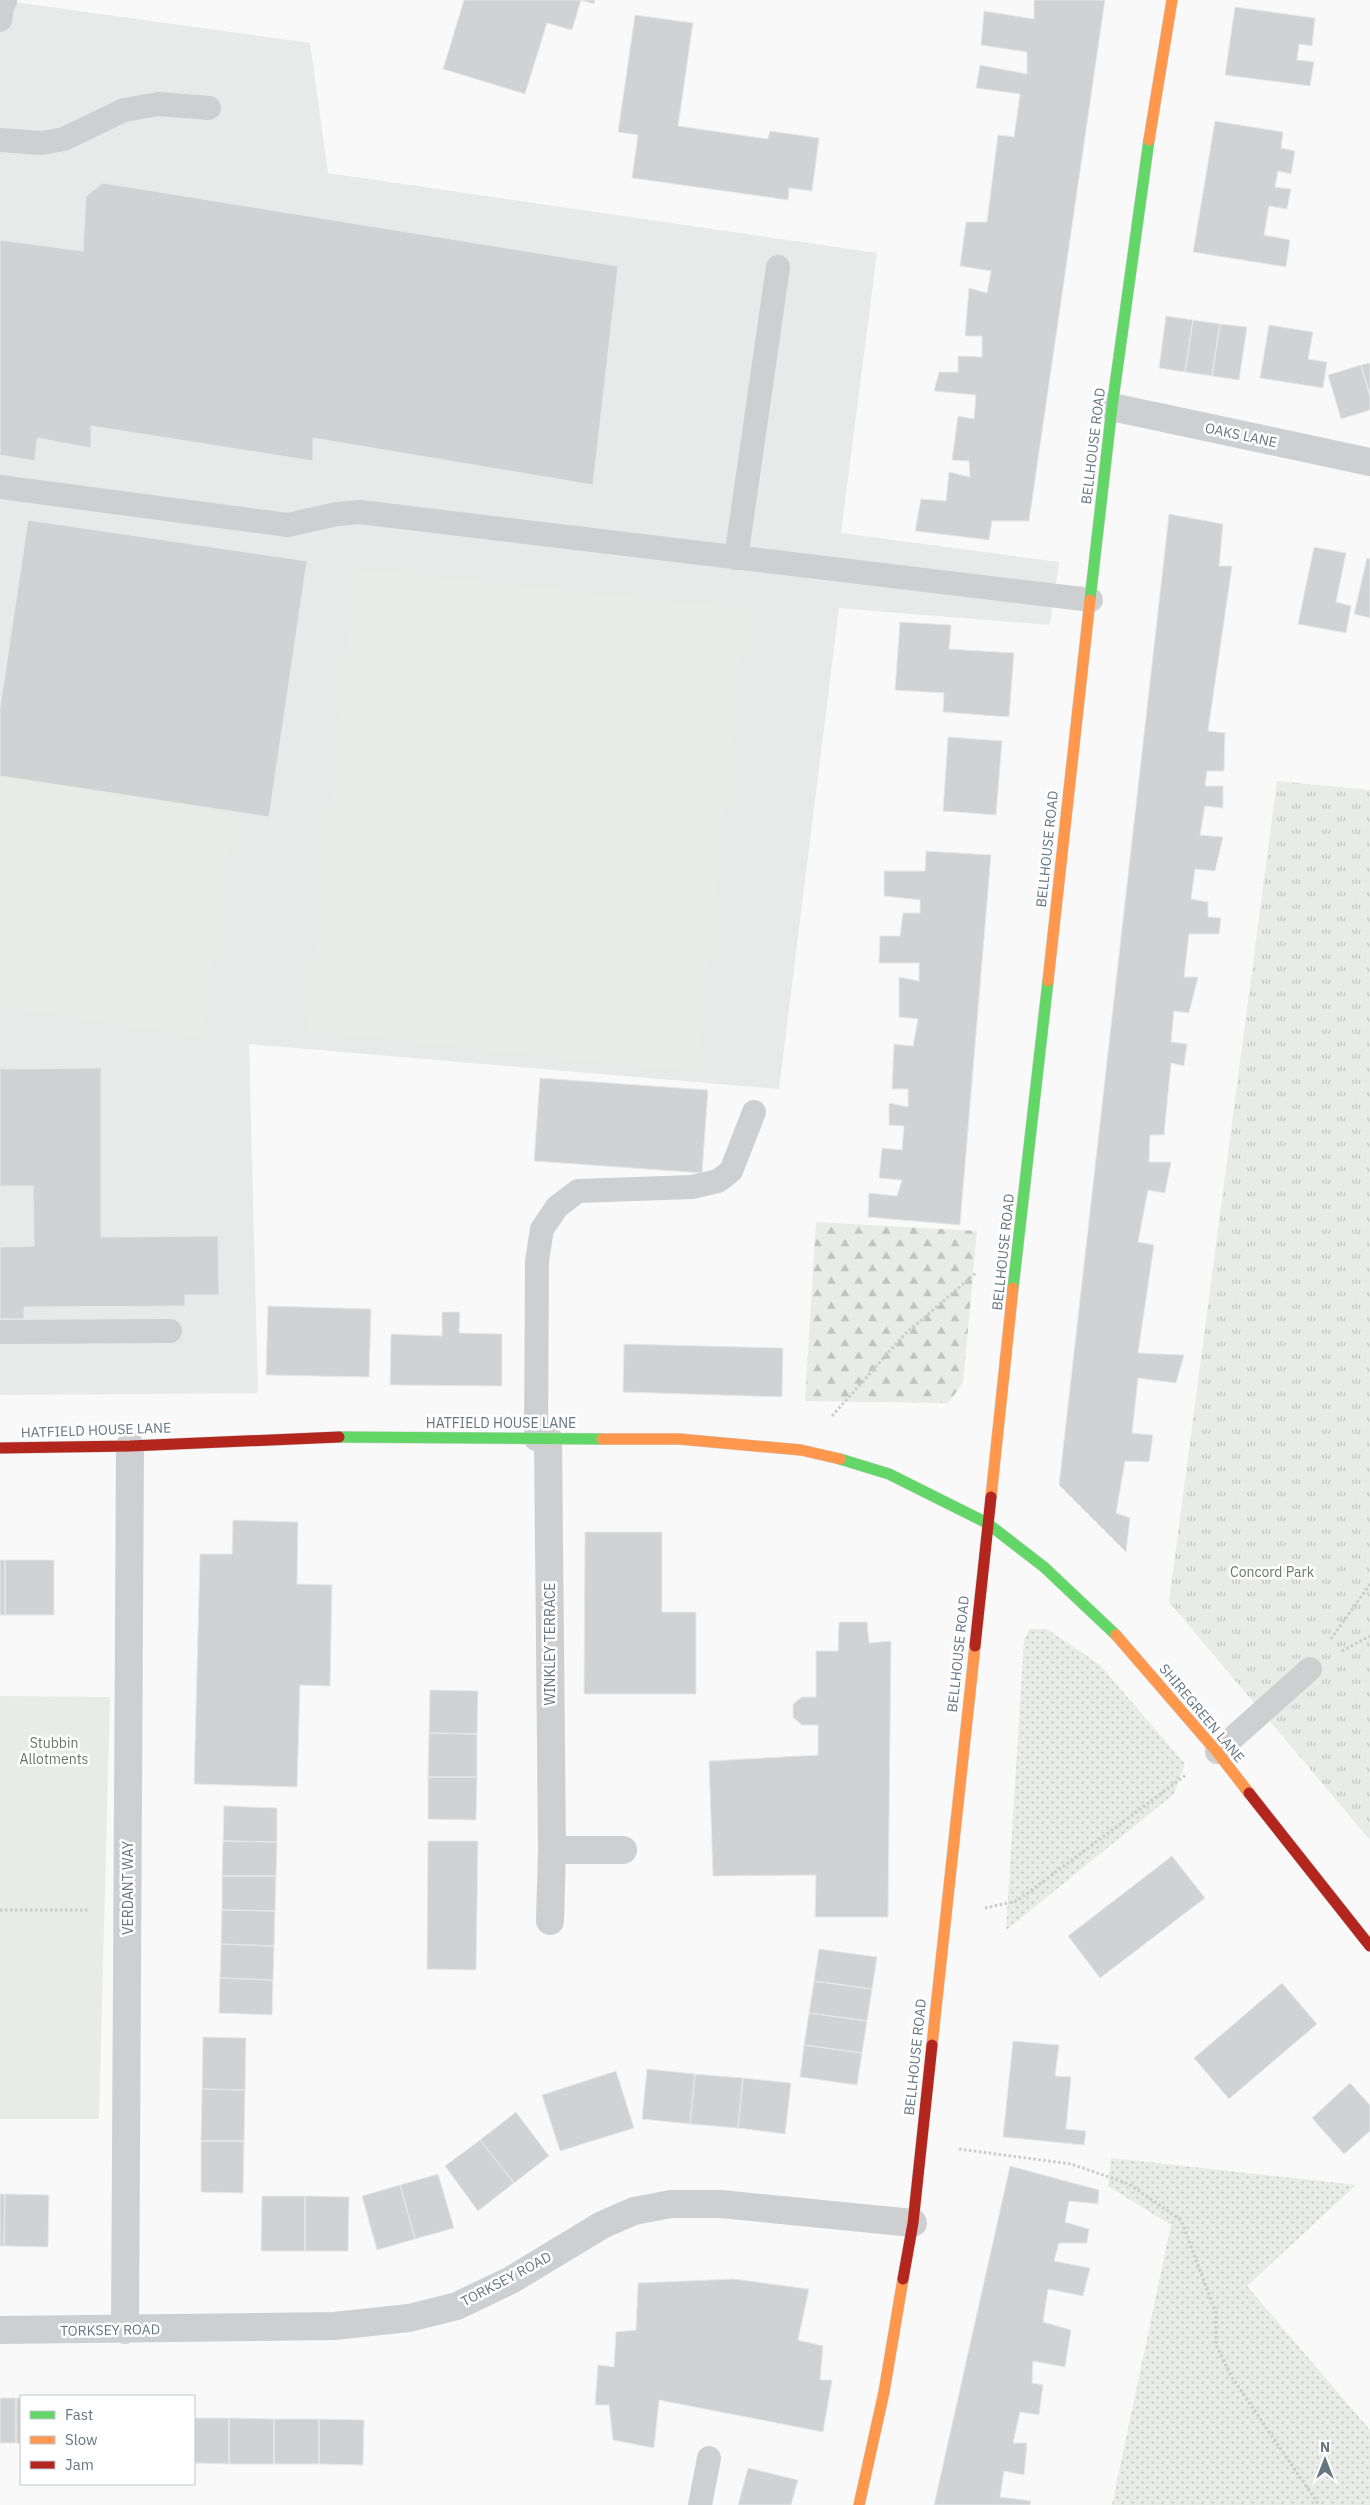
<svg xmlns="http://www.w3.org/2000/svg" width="1370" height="2505" font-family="'IBM Plex Sans',sans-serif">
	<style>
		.built { fill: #e8e9e9 }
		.grass { fill: url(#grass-dots) }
		.forest { fill: url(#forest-firs) }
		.park { fill: url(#park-tufts) }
		.garden { fill: #e8ebe6 }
		.building { fill: #d0d2d3; stroke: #e8e8e8 }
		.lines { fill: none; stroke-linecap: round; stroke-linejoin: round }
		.fast-casing { stroke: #d5d6d7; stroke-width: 12 }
		.slow-casing { stroke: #d5d6d7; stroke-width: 12 }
		.jam-casing { stroke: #d5d6d7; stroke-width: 12 }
		.path { stroke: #cbcccd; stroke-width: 3; stroke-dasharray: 2.5 2.5; stroke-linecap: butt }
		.lane { stroke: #cecfd0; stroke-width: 24 }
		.street { stroke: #cecfd0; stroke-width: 28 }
		.fast { stroke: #63d668; stroke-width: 11 }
		.slow { stroke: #ff974d; stroke-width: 11 }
		.jam { stroke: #b3261e; stroke-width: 11 }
		.labels { text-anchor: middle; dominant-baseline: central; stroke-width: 5; stroke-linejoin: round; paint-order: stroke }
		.street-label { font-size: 14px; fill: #657683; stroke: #fff }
		.park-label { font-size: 14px; fill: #687a64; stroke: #fff }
	</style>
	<defs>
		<pattern id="grass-dots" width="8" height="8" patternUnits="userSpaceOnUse" patternTransform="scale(1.25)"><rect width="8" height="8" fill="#e8ebe6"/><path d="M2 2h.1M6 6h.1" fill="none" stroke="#c0c3c0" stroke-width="1.8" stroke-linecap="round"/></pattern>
		<pattern id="forest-firs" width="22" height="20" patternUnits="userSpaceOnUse" patternTransform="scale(1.25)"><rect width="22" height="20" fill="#e8ebe6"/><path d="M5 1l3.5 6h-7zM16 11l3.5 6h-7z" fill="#c0c3c0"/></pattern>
		<pattern id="park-tufts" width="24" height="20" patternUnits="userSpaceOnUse" patternTransform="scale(1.25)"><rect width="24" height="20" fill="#e8ebe6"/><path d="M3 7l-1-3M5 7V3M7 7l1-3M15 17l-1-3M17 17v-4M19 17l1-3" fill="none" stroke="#c0c3c0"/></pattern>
	</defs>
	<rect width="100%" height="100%" fill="#f9f9f9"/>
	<path class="built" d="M0,0L310,43L328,173L877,253L841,533L1059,562L1050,625L839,608L779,1089L249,1044L258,1393L0,1395Z"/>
	<path class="grass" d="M1029,1629H1047L1100,1665L1185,1764L1174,1794L1006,1930L1024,1640Z
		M1111,2158L1356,2185L1247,2286L1370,2430V2505H1112L1171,2225L1108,2186Z"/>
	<path class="forest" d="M816,1222L977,1231L963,1383L948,1403L805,1401Z"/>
	<path class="park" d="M1277,781L1370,790V1840L1169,1602Z"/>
	<path class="garden" d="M357,569L744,609L695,1072L309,1031Z
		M0,776L233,811L200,1037L0,1006Z
		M0,1696L110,1697L99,2119H0Z"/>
	<path class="building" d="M464,0H595L594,4L581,0L572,30L547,23L525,94L443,69Z
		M1034,0H1105L1029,521H992L989,540L915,531L921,499L946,501L949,472L970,477L969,461L952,460L958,416L974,419L976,395L934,391L939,372H958V356L982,357V336H965L969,288L987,293L991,271L960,266L966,222H987L998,135L1014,137L1020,94L976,88L980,65L1027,74V52L981,45L984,11L1034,19Z
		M1235,7L1315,18L1312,46L1299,44L1297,60L1314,62L1310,86L1225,75Z
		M635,15L693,23L678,126L768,139L770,131L819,138L812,191L789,188L788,200L632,178L638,135L618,132Z
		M1215,121L1283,132L1281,148L1295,151L1291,174L1278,171L1275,187L1291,189L1287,209L1269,206L1264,235L1290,240L1286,267L1193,252Z
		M103,183L618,266L593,485L313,438V461L91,426V448L37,438L35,461L0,455V240L83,251L86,196Z
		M1166,316L1193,320L1185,372L1159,368Z
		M1193,320L1220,324L1212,376L1185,372Z
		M1220,324L1247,327L1239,380L1212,376Z
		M1269,325L1313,332L1308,359L1327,362L1323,388L1260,378Z
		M1370,363V396L1361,365Z
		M1361,365L1370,396V410L1341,419L1328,375Z
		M1169,514L1223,524L1219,566H1232L1208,731L1225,733L1224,771H1207L1205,786H1223V808L1205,806L1200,835L1223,837L1215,871L1195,869L1191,899L1208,902V917L1221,918L1219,934H1189L1184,977H1198L1189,1013L1174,1011L1171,1042L1187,1044L1184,1066L1171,1063L1164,1135H1150L1149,1162H1171L1165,1193L1148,1190L1138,1242L1154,1245L1138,1353L1184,1355L1176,1383L1138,1378L1132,1433L1153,1435L1149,1462L1125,1461L1116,1513L1130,1518L1126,1552L1059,1485Z
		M28,520L307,561L269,817L0,776V708Z
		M1314,547L1346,553L1336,602L1351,606L1346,633L1298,624Z
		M1367,558L1370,559V618L1354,614Z
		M900,622L951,625L949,649L1014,653L1009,717L943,712L944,693L895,690Z
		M948,737L1002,741L996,815L943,811Z
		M926,851L991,855L960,1225L868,1217L869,1193L897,1196L902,1180L879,1178L882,1148L902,1150L904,1126L889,1125V1103L908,1107V1089H892L894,1044L913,1046L918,1019L899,1017V977L919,981V963H879L880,936H900L903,913H920V900L884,896V871H925Z
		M101,1068V1237L218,1236L219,1295H185V1306L24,1307V1319H0V1247L34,1246L33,1186H0V1069Z
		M540,1078L708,1090L702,1173L534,1161Z
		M268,1306L371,1309L369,1377L266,1375Z
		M442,1312H460L459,1333L502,1334V1386L390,1385L391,1334L442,1336Z
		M624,1344L783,1348L782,1397L623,1392Z
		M233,1520L298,1522L297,1584L332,1585L330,1686L300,1685L297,1787L194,1784L200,1554H232Z
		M585,1532H662V1612H696V1694H584Z
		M0,1560H5V1615H0Z
		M5,1560H54V1615H5Z
		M839,1622H867L869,1643L891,1641L888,1917H815L816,1875L713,1876L709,1761L818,1755V1725H802L793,1717V1704L802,1697H816V1651H838Z
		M430,1690L478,1691L477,1734L429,1733Z
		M429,1733L477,1734V1777H428Z
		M428,1777H477L476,1820L428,1819Z
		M224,1806L277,1808V1842L223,1841Z
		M223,1841L277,1842L276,1876H222Z
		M428,1841H478L476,1970L427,1969Z
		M1172,1856L1205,1898L1100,1978L1068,1936Z
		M222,1876H276L275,1911L222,1910Z
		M222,1910L275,1911L274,1946L221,1944Z
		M221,1944L274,1946L273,1980L220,1978Z
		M819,1949L877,1957L872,1989L814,1981Z
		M220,1978L273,1980L272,2015L219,2013Z
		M814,1981L872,1989L867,2021L809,2013Z
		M1282,1983L1317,2024L1229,2099L1194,2058Z
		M809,2013L867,2021L862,2053L804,2045Z
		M203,2037L246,2038L245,2090L202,2089Z
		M1013,2041L1059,2045L1055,2076L1071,2077L1066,2129L1086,2131L1084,2145L1003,2137Z
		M804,2045L862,2053L857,2085L800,2077Z
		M647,2069L695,2074L690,2124L642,2119Z
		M616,2071L634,2128L560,2151L542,2095Z
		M695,2074L743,2078L738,2128L690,2124Z
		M743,2078L791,2083L785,2134L738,2128Z
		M1350,2083L1370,2105V2131L1344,2154L1312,2118Z
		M202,2089L245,2090L244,2141H201Z
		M516,2112L549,2156L514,2183L480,2140Z
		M480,2140L514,2183L478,2211L445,2166Z
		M201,2141H244L243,2193L201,2192Z
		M1010,2166L1099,2190L1098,2204L1069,2201L1065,2222L1089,2229L1087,2243H1059L1054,2261L1090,2268L1083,2296L1048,2289L1043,2322L1071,2330L1065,2367L1033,2361L1032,2383L1043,2385L1039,2415L1020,2412L1013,2443H1027L1024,2475L1004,2471L1000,2497L1031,2501L1030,2505H934Z
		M438,2174L454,2228L415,2239L400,2185Z
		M400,2185L415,2239L377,2250L362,2196Z
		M0,2194H5L4,2246H0Z
		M5,2194L49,2195L48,2247L4,2246Z
		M262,2196H305V2251H261Z
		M305,2196L349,2197L348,2251H305Z
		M734,2279L809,2289L798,2340L823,2346L820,2380H832L823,2432L659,2400L654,2448L613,2440L609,2405H595L598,2365L614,2367L616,2332L636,2330L638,2283Z
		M0,2398H16V2443H0Z
		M16,2398H21V2444L16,2443Z
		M194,2418H229V2464L194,2463Z
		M229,2418L274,2419V2464H229Z
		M274,2419H319V2464H274Z
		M319,2419L364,2420L363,2465L319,2464Z
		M748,2468L798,2480L791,2505H738Z"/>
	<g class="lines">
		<defs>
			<path id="fast" d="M1090,600L1112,407L1149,140
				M1013,1288L1048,981
				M339,1437L602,1439
				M840,1459L889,1474L987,1523L1044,1567L1116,1635"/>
			<path id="slow" d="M1149,140L1172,0
				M1048,981L1090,600
				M602,1439H679L801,1450L840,1459
				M991,1497L1013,1288
				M1116,1635L1217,1752L1249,1793
				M932,2045L975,1646
				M859,2505L884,2392L903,2279"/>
			<path id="jam" d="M0,1448L130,1446L339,1437
				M975,1646L991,1497
				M1249,1793L1370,1946
				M903,2279L913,2223L932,2045"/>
		</defs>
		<use href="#fast" class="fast-casing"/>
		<use href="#slow" class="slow-casing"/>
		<use href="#jam" class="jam-casing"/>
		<path class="path" d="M832,1416L905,1334L976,1273
			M1331,1639L1370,1584
			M1342,1651L1370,1636
			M985,1908L1017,1901L1186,1775
			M0,1910H90
			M959,2149L1071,2164L1129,2184L1181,2220L1216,2313V2345L1231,2376L1319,2505"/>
		<path class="lane" d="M0,20L3,1
			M0,140L41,143L64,139L124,110L158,104L209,108
			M0,487L288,525L337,514L360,512L1091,600
			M736,558L778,267
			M0,1332L170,1331
			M536,1439L537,1261L542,1229L557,1207L578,1191L692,1187L718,1181L731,1171L754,1112
			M1217,1752L1310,1669
			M700,2505L709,2458"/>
		<path class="street" d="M3,1V0
			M1112,407L1370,462
			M548,1438L552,1850L550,1921
			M552,1850H623
			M0,2330L334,2326L409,2318L457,2306L511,2280L602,2225L634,2211L671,2204H721L913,2223
			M125,2330L130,1446"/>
		<use href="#fast" class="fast"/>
		<use href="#slow" class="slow"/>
		<use href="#jam" class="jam"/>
	</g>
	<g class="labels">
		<g class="street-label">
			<text transform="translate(1241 435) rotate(12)">OAKS LANE</text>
			<text transform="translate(1093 446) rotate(-83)">BELLHOUSE ROAD</text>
			<text transform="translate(1047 849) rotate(-84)">BELLHOUSE ROAD</text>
			<text transform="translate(1003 1252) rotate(-84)">BELLHOUSE ROAD</text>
			<text x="501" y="1423">HATFIELD HOUSE LANE</text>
			<text transform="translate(96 1430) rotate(-2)">HATFIELD HOUSE LANE</text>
			<text transform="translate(550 1644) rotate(-90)">WINKLEY TERRACE</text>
			<text transform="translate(958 1654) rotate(-84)">BELLHOUSE ROAD</text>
			<text transform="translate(1202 1713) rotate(50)">SHIREGREEN LANE</text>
			<text transform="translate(128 1888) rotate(-90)">VERDANT WAY</text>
			<text transform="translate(915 2057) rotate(-84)">BELLHOUSE ROAD</text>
			<text transform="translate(506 2279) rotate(-28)">TORKSEY ROAD</text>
			<text transform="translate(110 2330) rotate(-1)">TORKSEY ROAD</text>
		</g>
		<g class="park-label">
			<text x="1272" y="1572">Concord Park</text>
			<text x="54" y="1743">Stubbin<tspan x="54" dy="16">Allotments</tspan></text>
		</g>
	</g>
	<rect x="20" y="2395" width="175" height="90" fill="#ffffff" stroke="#c1c8cd"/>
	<rect x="30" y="2411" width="25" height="8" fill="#63d668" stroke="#c1c8cd"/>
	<text x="65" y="2420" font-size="15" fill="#657683">Fast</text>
	<rect x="30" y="2436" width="25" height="8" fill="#ff974d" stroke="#c1c8cd"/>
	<text x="65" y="2445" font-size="15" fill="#657683">Slow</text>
	<rect x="30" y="2461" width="25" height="8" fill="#b3261e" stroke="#c1c8cd"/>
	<text x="65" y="2470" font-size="15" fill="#657683">Jam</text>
	<g transform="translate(1325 2460)" stroke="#ffffff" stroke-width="4" paint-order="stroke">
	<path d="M0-4L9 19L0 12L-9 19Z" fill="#657683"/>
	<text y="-8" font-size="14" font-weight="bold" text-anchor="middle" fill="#657683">N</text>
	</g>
</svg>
